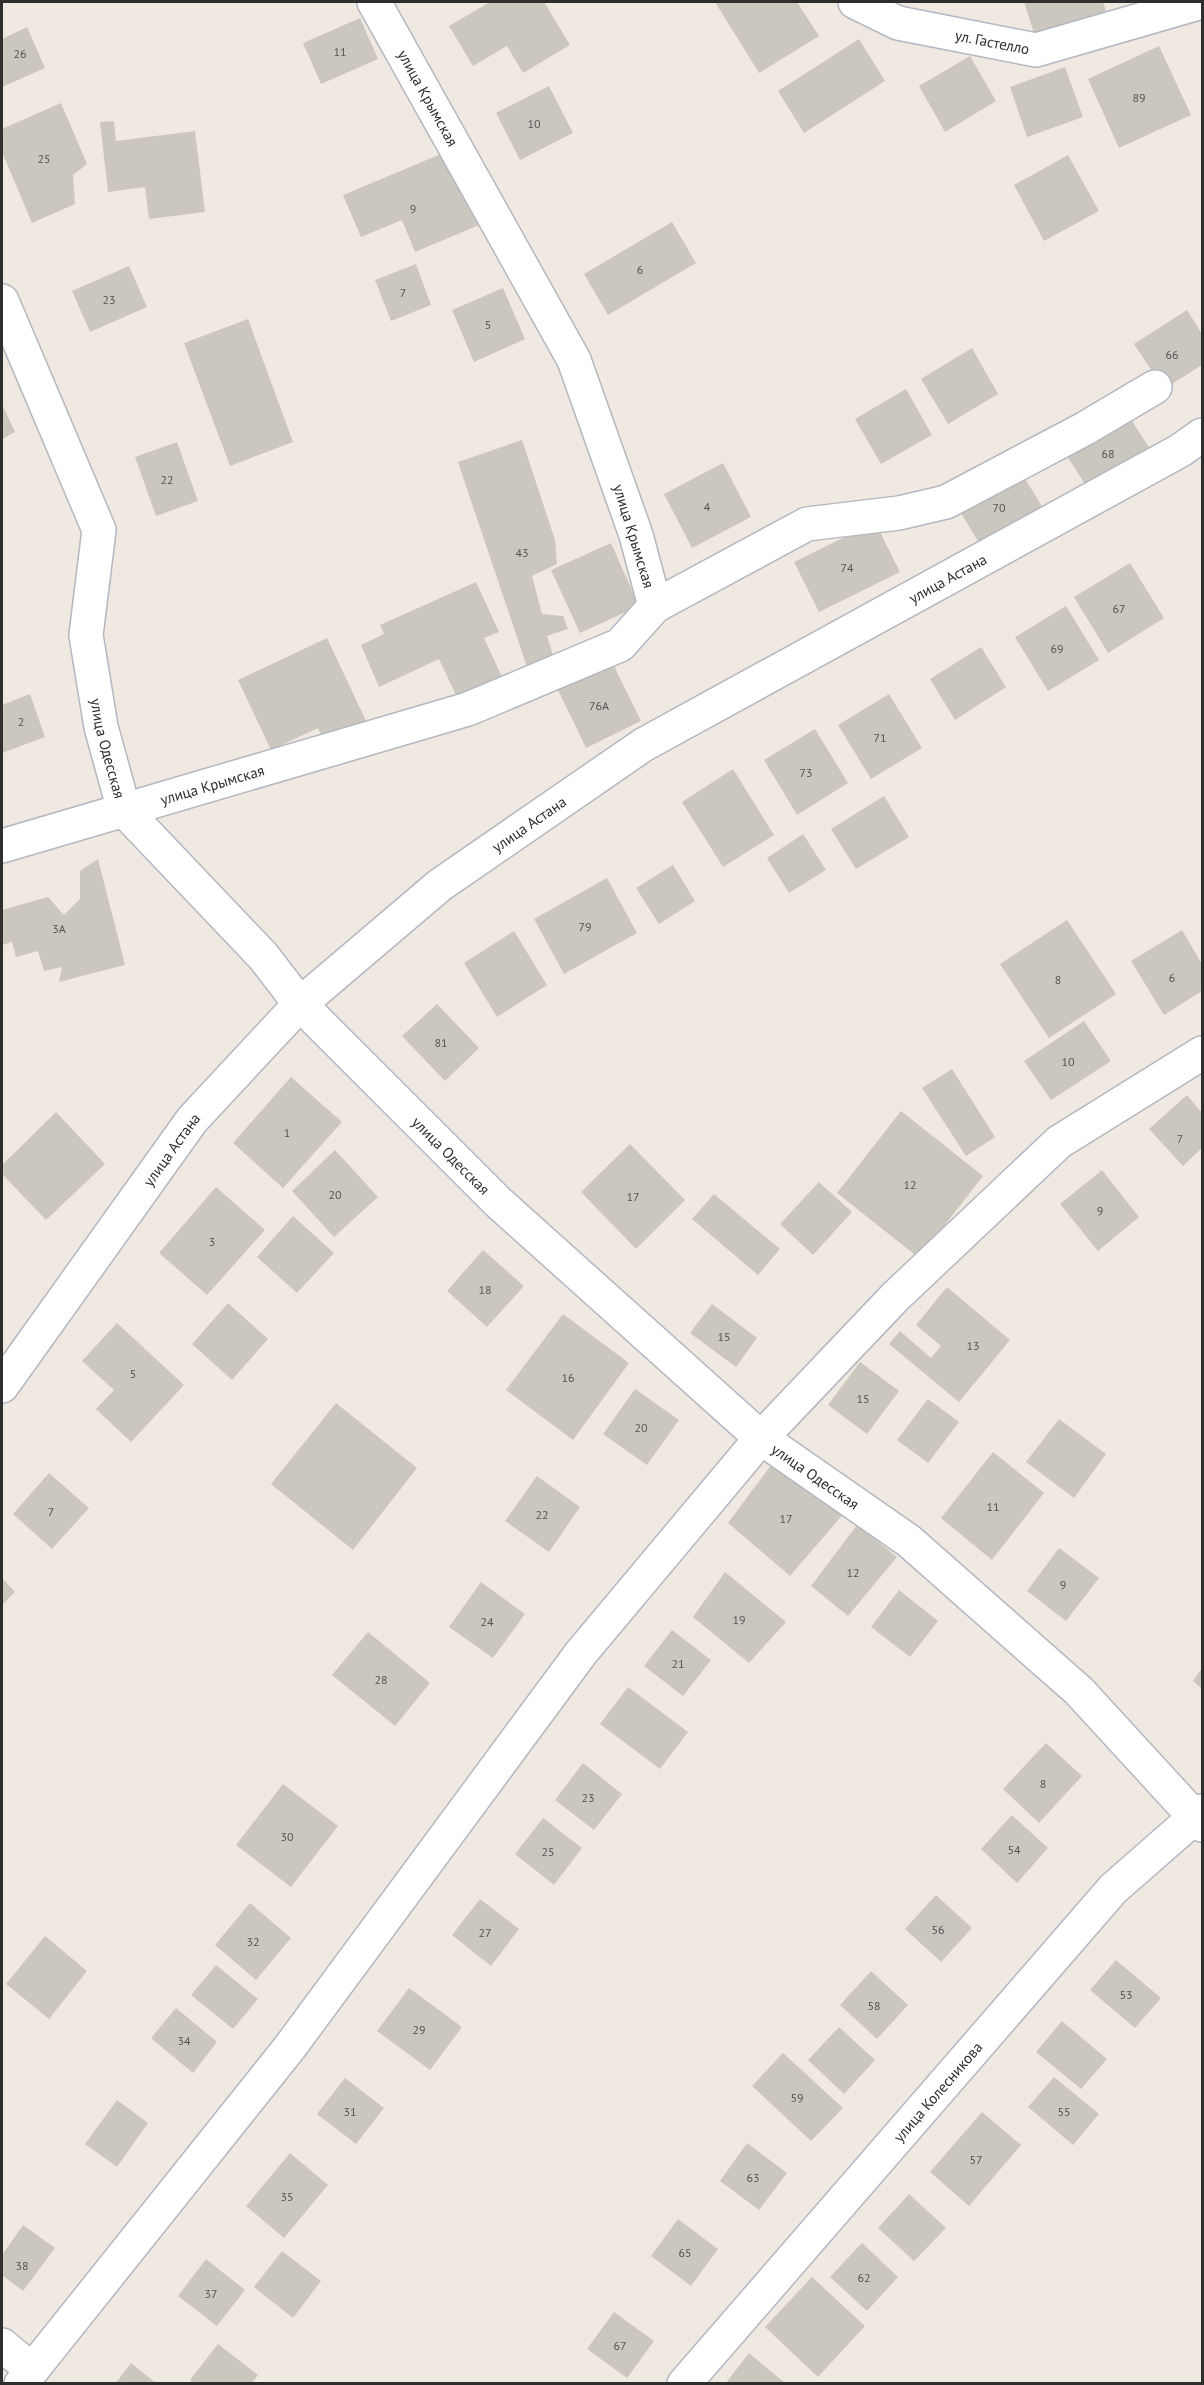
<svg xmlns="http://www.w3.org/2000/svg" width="1204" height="2385" font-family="'PT Sans',sans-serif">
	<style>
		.building { fill: #cbc7bf }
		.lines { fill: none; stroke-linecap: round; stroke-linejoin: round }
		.minor-casing { stroke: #b4b7c1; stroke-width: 36 }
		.minor { stroke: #fff; stroke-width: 33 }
		.labels { text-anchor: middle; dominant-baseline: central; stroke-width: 4.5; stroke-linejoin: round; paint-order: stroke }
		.number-label { font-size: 12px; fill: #555452 }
		.street-label { font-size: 15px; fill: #2e2e2e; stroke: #fff }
	</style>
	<rect width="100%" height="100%" fill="#efe9e1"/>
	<path class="building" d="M490,2H544L570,45L523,73L507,46L473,66L449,26Z
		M715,2H797L819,36L759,73Z
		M1024,2H1103L1106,11L1035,36Z
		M360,18L378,59L321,84L303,43Z
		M27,27L45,68L2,87V39Z
		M859,39L885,81L804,133L778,91Z
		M1159,46L1191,115L1119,148L1088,79Z
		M970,56L996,101L945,132L919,86Z
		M1065,67L1083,117L1027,137L1010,87Z
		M549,86L573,133L520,160L496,113Z
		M61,103L87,164L73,175L75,204L32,223L2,152V129Z
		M114,121L116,141L195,131L205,212L149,219L145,187L108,192L100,122Z
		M453,149L484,223L415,252L402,220L361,237L343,195Z
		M1068,155L1099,211L1044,241L1014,185Z
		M672,222L696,263L608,315L584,274Z
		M416,264L431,305L391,321L375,280Z
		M129,266L147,307L90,332L72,291Z
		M503,288L525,339L474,362L452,310Z
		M1187,310L1202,334V365L1164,389L1134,344Z
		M248,319L293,442L230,466L184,343Z
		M972,348L998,394L948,424L921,379Z
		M906,389L932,435L881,464L855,419Z
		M2,404L15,432L2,439Z
		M1125,410L1154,455L1092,495L1063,450Z
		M522,440L555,540L557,564L532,576L542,614L563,616L568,629L547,636L554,658L527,667L458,462Z
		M177,442L198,501L156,516L135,457Z
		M723,463L751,517L692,548L664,494Z
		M1018,467L1043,508L981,546L956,505Z
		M875,522L900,572L819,612L794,562Z
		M611,543L639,606L580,633L551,570Z
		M1130,563L1164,618L1108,653L1074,597Z
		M476,582L499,632L484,638L502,677L457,697L439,659L379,687L361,645L384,634L380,625Z
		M1066,606L1099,660L1048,691L1015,637Z
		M327,638L367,723L325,743L318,728L271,750L238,680Z
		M981,647L1006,687L955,720L930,679Z
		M612,662L641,721L586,748L558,690Z
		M30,694L45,737L2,753V705Z
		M889,694L922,748L871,779L838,725Z
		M815,729L848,783L797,815L764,760Z
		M733,769L774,835L723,867L682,802Z
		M884,796L909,837L856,869L831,829Z
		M803,834L826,870L789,893L767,858Z
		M98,859L125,965L59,982L62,967L44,971L38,951L16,957L12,942L2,945V910L48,897L64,915L80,899V871Z
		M673,865L695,901L659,924L636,888Z
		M607,878L637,933L564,974L534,919Z
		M1067,920L1116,994L1049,1038L1000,964Z
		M1182,930L1202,964V991L1164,1015L1131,961Z
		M514,931L547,985L497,1017L464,963Z
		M437,1004L479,1048L445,1081L402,1036Z
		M1084,1021L1111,1061L1051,1100L1024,1061Z
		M952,1069L995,1137L966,1156L922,1088Z
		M291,1077L342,1122L283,1188L233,1143Z
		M1187,1095L1202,1113V1148L1183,1166L1149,1129Z
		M901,1111L983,1176L919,1258L837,1193Z
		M56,1112L105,1164L46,1220L2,1174V1165Z
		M630,1144L685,1200L636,1249L581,1192Z
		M335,1150L378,1197L334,1237L292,1191Z
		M1102,1170L1139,1217L1098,1251L1060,1204Z
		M819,1182L852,1212L813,1255L780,1224Z
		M216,1187L265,1230L207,1295L159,1253Z
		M714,1194L780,1249L758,1275L692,1219Z
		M293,1216L334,1253L297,1293L257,1257Z
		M483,1250L524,1286L487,1327L447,1291Z
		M947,1287L1010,1340L959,1402L889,1344L900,1331L931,1358L941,1346L916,1325Z
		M228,1303L268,1339L232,1380L192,1344Z
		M712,1304L757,1338L736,1367L690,1333Z
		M563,1314L629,1363L573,1440L506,1390Z
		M117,1323L184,1385L131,1442L96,1409L114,1390L82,1361Z
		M860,1362L899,1391L867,1434L828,1405Z
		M635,1389L679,1420L647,1465L603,1434Z
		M928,1399L959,1422L928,1463L897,1440Z
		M336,1403L417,1468L353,1550L271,1484Z
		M1059,1419L1106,1454L1074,1498L1026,1462Z
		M993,1452L1044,1493L992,1560L941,1518Z
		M777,1457L845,1512L790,1576L728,1523Z
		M49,1473L89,1508L52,1549L13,1514Z
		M537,1476L580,1507L549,1552L505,1521Z
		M857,1525L897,1557L848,1616L811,1586Z
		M1059,1548L1099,1578L1066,1621L1027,1591Z
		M725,1572L786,1622L749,1663L693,1617Z
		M2,1578L15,1592L2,1605Z
		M481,1582L525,1614L493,1658L449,1627Z
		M899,1590L938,1621L910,1657L871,1627Z
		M672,1630L711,1660L683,1696L644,1666Z
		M368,1632L430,1683L395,1726L332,1675Z
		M1202,1668V1689L1193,1681Z
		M628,1687L688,1732L660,1769L600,1724Z
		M1046,1743L1082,1776L1039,1823L1003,1789Z
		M583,1763L622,1794L594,1830L555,1800Z
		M283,1784L338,1826L291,1887L236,1845Z
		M1012,1815L1048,1848L1017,1883L981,1849Z
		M543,1818L582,1848L554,1885L515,1854Z
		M936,1895L972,1928L941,1962L905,1929Z
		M480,1899L519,1929L491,1966L452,1935Z
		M250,1903L291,1938L256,1980L215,1945Z
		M45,1936L87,1971L49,2019L6,1984Z
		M1116,1960L1161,1998L1135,2028L1090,1990Z
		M216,1965L258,1999L233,2029L191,1995Z
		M871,1971L908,2005L877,2039L840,2005Z
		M409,1988L462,2027L430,2070L377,2031Z
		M176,2008L217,2042L193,2073L151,2038Z
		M1062,2021L1107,2059L1081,2089L1036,2052Z
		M839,2027L875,2060L844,2094L808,2060Z
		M783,2053L843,2108L811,2141L752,2086Z
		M1054,2077L1099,2114L1073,2145L1028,2107Z
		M345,2078L384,2108L356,2144L317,2114Z
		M117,2100L148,2123L117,2167L85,2144Z
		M982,2112L1021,2145L969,2206L930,2172Z
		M747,2143L787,2173L759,2210L720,2181Z
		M290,2153L328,2185L284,2238L246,2206Z
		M909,2194L946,2228L914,2261L878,2228Z
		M678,2219L718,2249L691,2286L651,2256Z
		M23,2225L55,2248L23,2291L2,2275V2255Z
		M862,2243L898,2277L867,2311L830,2277Z
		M282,2251L321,2281L293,2318L254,2287Z
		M206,2259L245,2290L217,2326L178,2296Z
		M812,2277L865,2326L818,2377L765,2327Z
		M614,2312L654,2341L627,2378L587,2349Z
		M218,2344L258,2375L251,2384H194L190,2380Z
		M749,2353L786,2384H725Z
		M131,2363L157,2384H115Z"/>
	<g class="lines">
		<defs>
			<g id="minor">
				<path id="s1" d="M855,2L898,23L1036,50L1202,2"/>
				<path id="s2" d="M2,301L99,530L86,635L101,727L124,810L263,956L300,1004L498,1202L761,1438L909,1541L1079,1691L1202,1825"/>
				<path d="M655,606L807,524L899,513L946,502L1084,429L1155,387"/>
				<path id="s3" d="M2,846L468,709L620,645L655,606L636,535L574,360L374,2"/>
				<path id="s4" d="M2,1386L192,1120L300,1004L440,885L643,745L1181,450L1202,435"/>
				<path d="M2,2345L31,2369"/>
				<path d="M21,2384L290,2047L581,1653L761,1438L895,1297L1059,1142L1202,1053"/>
				<path id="s5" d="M684,2384L1113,1889L1202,1811"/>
			</g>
		</defs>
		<use href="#minor" class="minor-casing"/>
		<use href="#minor" class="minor"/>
	</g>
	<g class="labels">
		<g class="number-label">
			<text x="340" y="51">11</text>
			<text x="20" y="53">26</text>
			<text x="1139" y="97">89</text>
			<text x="534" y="123">10</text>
			<text x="44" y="158">25</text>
			<text x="413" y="208">9</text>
			<text x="640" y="269">6</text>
			<text x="403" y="292">7</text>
			<text x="109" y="299">23</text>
			<text x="488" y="324">5</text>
			<text x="1172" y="354">66</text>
			<text x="1108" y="453">68</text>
			<text x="167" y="479">22</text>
			<text x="707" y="506">4</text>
			<text x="999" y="507">70</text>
			<text x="522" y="552">43</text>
			<text x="847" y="567">74</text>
			<text x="1119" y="608">67</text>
			<text x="1057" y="648">69</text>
			<text x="599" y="705">76А</text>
			<text x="21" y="721">2</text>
			<text x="880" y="737">71</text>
			<text x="806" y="772">73</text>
			<text x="585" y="926">79</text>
			<text x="59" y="928">3А</text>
			<text x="1172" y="977">6</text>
			<text x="1058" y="979">8</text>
			<text x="441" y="1042">81</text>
			<text x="1068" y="1061">10</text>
			<text x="287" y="1132">1</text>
			<text x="1180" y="1138">7</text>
			<text x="910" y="1184">12</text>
			<text x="335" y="1194">20</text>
			<text x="633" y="1196">17</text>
			<text x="1100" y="1210">9</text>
			<text x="212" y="1241">3</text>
			<text x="485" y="1289">18</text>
			<text x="724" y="1336">15</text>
			<text x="973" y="1345">13</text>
			<text x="133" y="1373">5</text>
			<text x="568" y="1377">16</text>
			<text x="863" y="1398">15</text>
			<text x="641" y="1427">20</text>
			<text x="993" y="1506">11</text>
			<text x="51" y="1511">7</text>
			<text x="542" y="1514">22</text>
			<text x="786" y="1518">17</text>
			<text x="853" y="1572">12</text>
			<text x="1063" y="1584">9</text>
			<text x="739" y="1619">19</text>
			<text x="487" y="1621">24</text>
			<text x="678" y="1663">21</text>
			<text x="381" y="1679">28</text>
			<text x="1043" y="1783">8</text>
			<text x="588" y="1797">23</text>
			<text x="287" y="1836">30</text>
			<text x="1014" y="1849">54</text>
			<text x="548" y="1851">25</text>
			<text x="938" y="1929">56</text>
			<text x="485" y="1932">27</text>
			<text x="253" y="1941">32</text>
			<text x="1126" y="1994">53</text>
			<text x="874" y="2005">58</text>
			<text x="419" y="2029">29</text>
			<text x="184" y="2040">34</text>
			<text x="797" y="2097">59</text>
			<text x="350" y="2111">31</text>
			<text x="1064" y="2111">55</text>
			<text x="976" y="2159">57</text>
			<text x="753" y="2177">63</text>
			<text x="287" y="2196">35</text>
			<text x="685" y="2252">65</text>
			<text x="22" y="2265">38</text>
			<text x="864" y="2277">62</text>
			<text x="211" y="2293">37</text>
			<text x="620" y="2345">67</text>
		</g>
		<g class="street-label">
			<text stroke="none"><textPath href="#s1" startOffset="144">ул. Гастелло</textPath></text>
			<text transform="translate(428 98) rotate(61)">улица Крымская</text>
			<text transform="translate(634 536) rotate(73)">улица Крымская</text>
			<text stroke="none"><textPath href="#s4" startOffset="1263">улица Астана</textPath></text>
			<text stroke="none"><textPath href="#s2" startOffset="470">улица Одесская</textPath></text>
			<text stroke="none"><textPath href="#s3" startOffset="219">улица Крымская</textPath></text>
			<text stroke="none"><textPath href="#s4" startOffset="777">улица Астана</textPath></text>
			<text stroke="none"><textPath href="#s4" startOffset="291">улица Астана</textPath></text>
			<text stroke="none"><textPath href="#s2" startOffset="1010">улица Одесская</textPath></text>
			<text stroke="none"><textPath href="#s2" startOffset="1496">улица Одесская</textPath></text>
			<text stroke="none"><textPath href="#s5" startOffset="387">улица Колесникова</textPath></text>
		</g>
	</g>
	<rect width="1204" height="2385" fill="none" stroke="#2e2e2e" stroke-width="6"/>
</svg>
